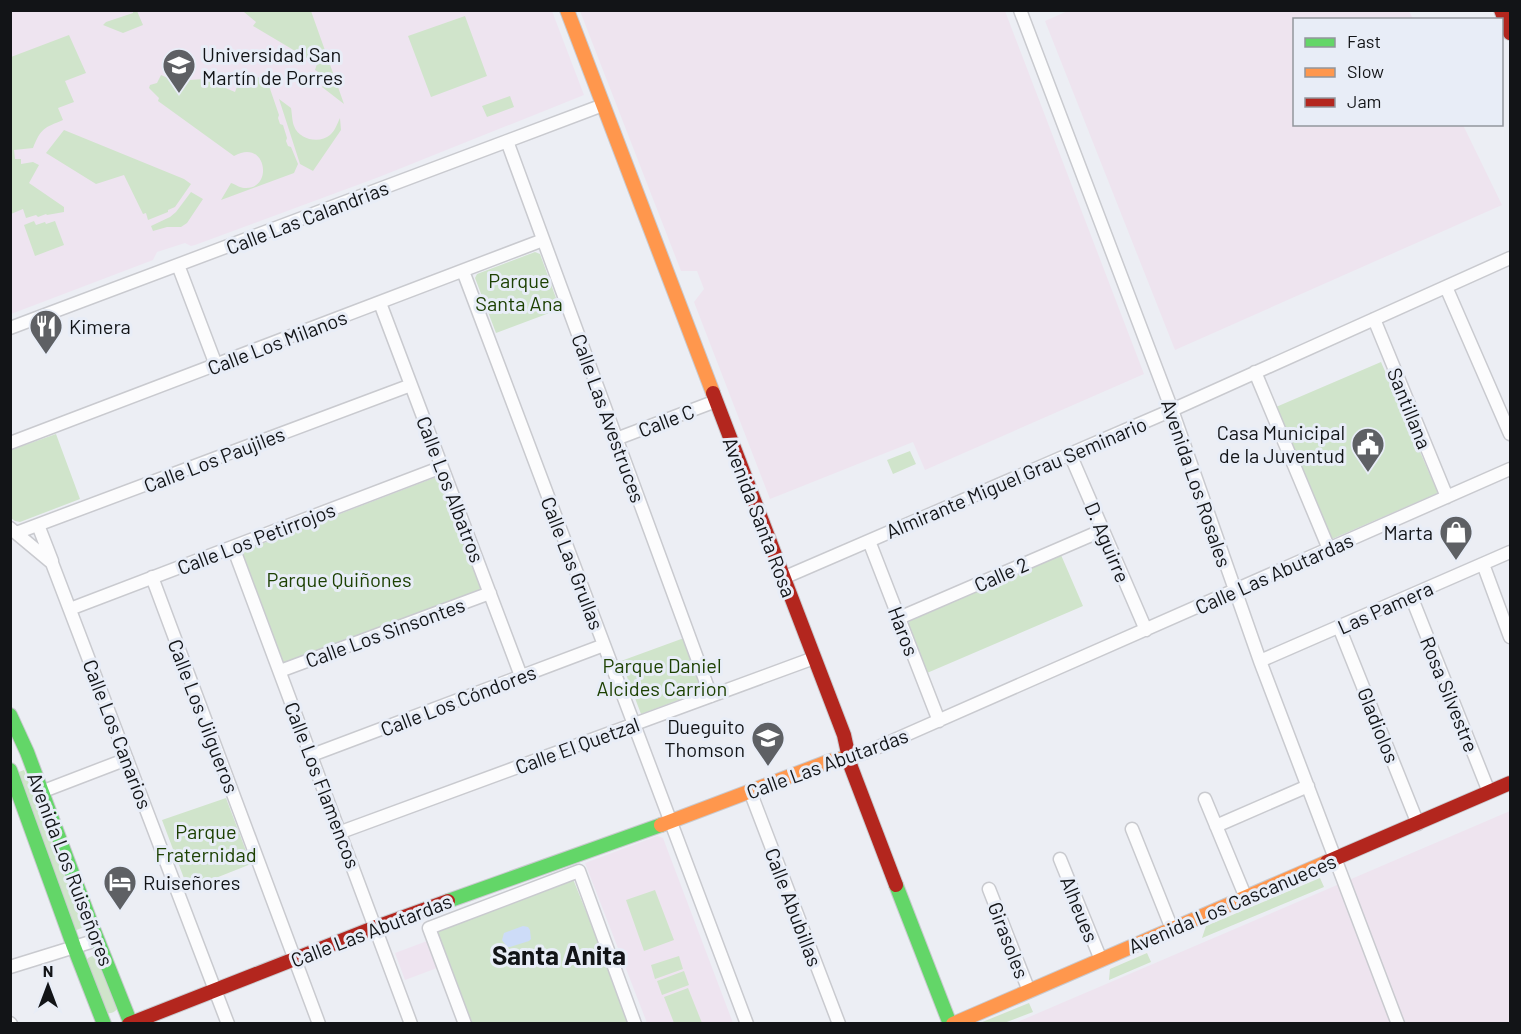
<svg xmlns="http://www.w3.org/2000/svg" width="1521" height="1034" font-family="Barlow,sans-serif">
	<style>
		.industrial { fill: #eee4ef }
		.education { fill: #eee4f0 }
		.green { fill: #d0e4cb }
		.water { fill: #cddcf8 }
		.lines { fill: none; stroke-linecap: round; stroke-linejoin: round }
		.street-casing { stroke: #c9cacf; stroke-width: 15 }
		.fast-casing { stroke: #c9cacf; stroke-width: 16 }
		.slow-casing { stroke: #c9cacf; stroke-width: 16 }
		.jam-casing { stroke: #c9cacf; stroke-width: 16 }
		.street { stroke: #fcfcfd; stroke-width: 12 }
		.fast { stroke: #63d668; stroke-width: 14 }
		.slow { stroke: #ff974d; stroke-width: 14 }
		.jam { stroke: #b3261e; stroke-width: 14 }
		.labels { text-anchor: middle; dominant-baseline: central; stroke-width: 6; stroke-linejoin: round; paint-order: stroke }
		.poi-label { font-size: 20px; fill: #121417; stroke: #e8edf7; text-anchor: start }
		.street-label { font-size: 20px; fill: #121417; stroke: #e8edf7 }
		.park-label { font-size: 20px; fill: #1d4103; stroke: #e8edf7 }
		.district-label { font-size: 26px; font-weight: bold; fill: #121417; stroke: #e8edf7 }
	</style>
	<rect width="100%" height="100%" fill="#eceef4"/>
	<path class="industrial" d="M1070,10L1409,11L1413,19L1294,20V124L1463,125L1502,205L1175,350L1045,21Z
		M580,11H1005L1144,374L925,470L913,442L770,499L694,302L704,289L697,271H681Z
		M1510,811V1023H1015Z"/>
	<path class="education" d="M11,11H552L584,95L379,177L195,245L191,246L185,243L157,252L153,260L11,314Z
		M657,836L663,838L733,1023H647L585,863Z
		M427,941L437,968L405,980L395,953Z"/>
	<path class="green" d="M133,10L137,11L143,25L123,33L103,25L106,22L133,13Z
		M245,11H311L344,104L322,87L328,78L315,70L317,64L253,26L256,22L244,12Z
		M465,16L487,76L431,97L408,36Z
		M69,35L86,73L65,81L74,102L58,108L63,120C44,128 41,128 33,148L14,150L15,159H21V164L33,162L39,165L29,183L64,207V212L47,215L46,214L38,217L36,215L26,218L23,209L11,214V57Z
		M242,73L267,80L279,115L278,118L280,124L283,125L287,138L286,141L288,146L291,147L298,164L294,173L221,200L231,183C235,184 240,188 244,188C274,191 267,137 234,156L158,101L159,98L149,88L150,85L157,83L161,75L175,81L204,79L235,92Z
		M510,96L514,107L487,117L482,106Z
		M279,99L291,108C292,113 292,121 294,126C299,140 320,144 330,135C335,131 337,124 340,118L341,130L313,171L300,164Z
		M64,130L184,179L191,184L175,207L168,210V212L148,220L146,213L143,214L124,175L96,184L46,153Z
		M191,192L203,199L187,223L181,227H167L153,231L151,226L170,217L176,212Z
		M34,221L36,225L45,222L46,224L55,221L64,245L35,256L24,225Z
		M535,252L540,254L560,309L496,333L475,278L477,274Z
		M1381,362L1438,493L1332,539L1276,407Z
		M56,434L80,499L20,522L15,521L11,518V450Z
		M910,451L916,464L893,474L887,460Z
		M439,476L481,589L283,665L240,552Z
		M1061,555L1083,606L927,673L908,624L910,621Z
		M684,638L703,691L641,714L621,661Z
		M24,770L84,927L74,931L16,773Z
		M226,798L251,864L188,889L162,820Z
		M1320,878L1324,887L1202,938L1206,926Z
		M573,879L631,1023H472L437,930Z
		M655,890L674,940L644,951L626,900Z
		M1147,953L1151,962L1109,980L1110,969Z
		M92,956L96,957L117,1009C114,1013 110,1014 106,1013L86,961L88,958Z
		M679,956L683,969L655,979L651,965Z
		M684,971L689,985L662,995L657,981Z
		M688,988L702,1023H674L664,997Z
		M1029,1003L1033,1012L1004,1023H980Z"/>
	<path class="water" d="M523,926L528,927L530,930L531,939L529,941L510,947H507L502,940L504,933Z"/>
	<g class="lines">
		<defs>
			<path id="street" d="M1020,10L1172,410L1260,661L1398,1024
				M507,141L711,696
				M178,265L216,365
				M463,271L747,1024
				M1446,287L1510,434
				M380,303L521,676
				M1374,319L1447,497
				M10,328L603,105
				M1255,372L1329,549
				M616,439L716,401
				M10,443L543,240
				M1070,454L1146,630
				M38,525L52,561
				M10,528L52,563L228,1024
				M16,533L411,385
				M869,541L939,721
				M233,547L411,1024
				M1483,564L1510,637
				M152,577L319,1024
				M783,578L1172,410L1510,258
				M1411,596L1489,792
				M70,609L442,467
				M899,618L1103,530
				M1339,627L1418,824
				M1260,661L1510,552
				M280,671L490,593
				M312,755L604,645
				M848,757L867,752L1510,469
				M750,791L839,1024
				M41,792L127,759
				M1205,799L1246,898
				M1216,826L1308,786
				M1132,829L1172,929
				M341,832L814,658
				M1060,859L1101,960
				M989,889L1029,991
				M10,967L97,940
				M10,1023L11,1024
				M465,1024L429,928L579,871L635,1024"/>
			<path id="fast" d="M10,715L27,752L92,926L131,1024
				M10,770L74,947L104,1024
				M896,885L950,1024
				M448,901L661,825"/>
			<path id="slow" d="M567,10L713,393
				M661,825L830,761L848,757
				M953,1024L1327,862"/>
			<path id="jam" d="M1501,10L1510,33
				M713,393L844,735L851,767L896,885
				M1327,862L1510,783
				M129,1024L376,927L448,901"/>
		</defs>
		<use href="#street" class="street-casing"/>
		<use href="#fast" class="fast-casing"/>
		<use href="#slow" class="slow-casing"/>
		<use href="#jam" class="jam-casing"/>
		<use href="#street" class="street"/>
		<use href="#fast" class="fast"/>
		<use href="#slow" class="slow"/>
		<use href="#jam" class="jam"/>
	</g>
	<defs>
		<symbol id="university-pin" viewBox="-11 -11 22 30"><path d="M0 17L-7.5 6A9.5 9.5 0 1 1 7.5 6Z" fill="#5e6064" stroke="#e8edf7"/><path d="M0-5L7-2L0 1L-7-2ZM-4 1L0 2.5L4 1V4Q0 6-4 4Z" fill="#fff"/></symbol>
		<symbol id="restaurant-pin" viewBox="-11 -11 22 30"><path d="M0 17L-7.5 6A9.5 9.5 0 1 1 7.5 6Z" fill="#5e6064" stroke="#e8edf7"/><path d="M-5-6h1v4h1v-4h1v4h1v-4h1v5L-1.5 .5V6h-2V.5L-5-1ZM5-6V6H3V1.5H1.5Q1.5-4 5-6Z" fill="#fff"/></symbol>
		<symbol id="civic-pin" viewBox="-11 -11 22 30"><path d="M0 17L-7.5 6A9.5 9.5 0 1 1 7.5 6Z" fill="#5e6064" stroke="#e8edf7"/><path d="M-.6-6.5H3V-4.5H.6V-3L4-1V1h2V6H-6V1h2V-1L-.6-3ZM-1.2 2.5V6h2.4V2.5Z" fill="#fff"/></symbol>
		<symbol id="shop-pin" viewBox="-11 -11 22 30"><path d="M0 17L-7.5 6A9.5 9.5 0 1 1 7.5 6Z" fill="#5e6064" stroke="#e8edf7"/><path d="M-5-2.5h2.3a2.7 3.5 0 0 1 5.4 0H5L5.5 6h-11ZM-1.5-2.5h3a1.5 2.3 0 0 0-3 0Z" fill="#fff"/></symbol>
		<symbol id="school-pin" viewBox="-11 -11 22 30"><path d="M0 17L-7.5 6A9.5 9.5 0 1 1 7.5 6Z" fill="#5e6064" stroke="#e8edf7"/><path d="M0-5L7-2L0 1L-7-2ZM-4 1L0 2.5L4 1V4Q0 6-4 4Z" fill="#fff"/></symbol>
		<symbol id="hotel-pin" viewBox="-11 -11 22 30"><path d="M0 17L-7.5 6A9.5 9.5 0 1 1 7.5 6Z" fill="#5e6064" stroke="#e8edf7"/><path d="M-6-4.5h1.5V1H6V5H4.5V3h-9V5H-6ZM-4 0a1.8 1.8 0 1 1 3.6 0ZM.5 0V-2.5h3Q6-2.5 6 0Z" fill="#fff"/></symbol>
	</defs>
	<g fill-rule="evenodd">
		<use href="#university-pin" x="160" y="46" width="38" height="52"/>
		<use href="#restaurant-pin" x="27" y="307" width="38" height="52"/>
		<use href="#civic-pin" x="1349" y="425" width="38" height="52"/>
		<use href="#shop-pin" x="1437" y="513" width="38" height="52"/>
		<use href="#school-pin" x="749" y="719" width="38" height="52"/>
		<use href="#hotel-pin" x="101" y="863" width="38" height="52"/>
	</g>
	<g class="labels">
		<g class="poi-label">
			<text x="202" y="54">Universidad San<tspan x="202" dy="23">Martín de Porres</tspan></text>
			<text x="69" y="326">Kimera</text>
			<text x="1345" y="432" text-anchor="end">Casa Municipal<tspan x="1345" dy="23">de la Juventud</tspan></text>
			<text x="1433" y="532" text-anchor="end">Marta</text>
			<text x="745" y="726" text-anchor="end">Dueguito<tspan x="745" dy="23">Thomson</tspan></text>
			<text x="143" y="882">Ruiseñores</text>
		</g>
		<g class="street-label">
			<text transform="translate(307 217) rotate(-21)">Calle Las Calandrias</text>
			<text transform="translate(277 342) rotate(-21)">Calle Los Milanos</text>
			<text transform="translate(1410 408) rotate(68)">Santillana</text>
			<text transform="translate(609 418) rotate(70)">Calle Las Avestruces</text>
			<text transform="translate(666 420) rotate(-21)">Calle C</text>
			<text transform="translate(214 459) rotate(-21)">Calle Los Paujiles</text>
			<text transform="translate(1016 477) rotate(-23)">Almirante Miguel Grau Seminario</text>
			<text transform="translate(1197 483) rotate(71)">Avenida Los Rosales</text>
			<text transform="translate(451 489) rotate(69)">Calle Los Albatros</text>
			<text transform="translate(760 517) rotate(69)">Avenida Santa Rosa</text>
			<text transform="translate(256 538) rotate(-21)">Calle Los Petirrojos</text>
			<text transform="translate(1108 542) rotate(67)">D. Aguirre</text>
			<text transform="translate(573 563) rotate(69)">Calle Las Grullas</text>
			<text transform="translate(1274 573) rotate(-24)">Calle Las Abutardas</text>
			<text transform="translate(1001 574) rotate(-24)">Calle 2</text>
			<text transform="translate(1385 607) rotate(-24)">Las Pamera</text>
			<text transform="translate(904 631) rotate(69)">Haros</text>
			<text transform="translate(385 632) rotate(-20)">Calle Los Sinsontes</text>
			<text transform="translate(1450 694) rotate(68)">Rosa Silvestre</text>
			<text transform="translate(458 700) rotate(-21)">Calle Los Cóndores</text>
			<text transform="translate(204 716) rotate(69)">Calle Los Jilgueros</text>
			<text transform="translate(1379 725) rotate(68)">Gladiolos</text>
			<text transform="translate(118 734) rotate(69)">Calle Los Canarios</text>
			<text transform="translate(577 745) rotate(-20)">Calle El Quetzal</text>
			<text transform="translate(827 763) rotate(-20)">Calle Las Abutardas</text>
			<text transform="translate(323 785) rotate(69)">Calle Los Flamencos</text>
			<text transform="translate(71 869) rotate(69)">Avenida Los Ruiseñores</text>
			<text transform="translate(1232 903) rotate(-23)">Avenida Los Cascanueces</text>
			<text transform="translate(794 907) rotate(69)">Calle Abubillas</text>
			<text transform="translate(1080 909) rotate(68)">Alheues</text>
			<text transform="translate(371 930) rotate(-21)">Calle Las Abutardas</text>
			<text transform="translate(1009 940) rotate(69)">Girasoles</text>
		</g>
		<g class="park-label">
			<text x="519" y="280">Parque<tspan x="519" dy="23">Santa Ana</tspan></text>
			<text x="339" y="579">Parque Quiñones</text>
			<text x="662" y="665">Parque Daniel<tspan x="662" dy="23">Alcides Carrion</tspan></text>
			<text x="206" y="831">Parque<tspan x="206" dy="23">Fraternidad</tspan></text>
		</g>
		<g class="district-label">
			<text x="559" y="954">Santa Anita</text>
		</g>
	</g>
	<rect width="1521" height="1034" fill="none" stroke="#121417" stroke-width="24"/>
	<rect x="1293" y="18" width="210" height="108" fill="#e8edf7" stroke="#92969d" stroke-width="1.5"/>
	<rect x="1305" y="38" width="30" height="9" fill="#63d668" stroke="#92969d" stroke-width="1.5"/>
	<text x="1347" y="48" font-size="18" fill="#121417">Fast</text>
	<rect x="1305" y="68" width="30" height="9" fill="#ff974d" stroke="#92969d" stroke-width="1.5"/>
	<text x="1347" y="78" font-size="18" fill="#121417">Slow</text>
	<rect x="1305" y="98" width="30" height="9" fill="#b3261e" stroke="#92969d" stroke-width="1.5"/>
	<text x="1347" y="108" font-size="18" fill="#121417">Jam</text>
	<g transform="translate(48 986)" stroke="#e8edf7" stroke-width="4.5" paint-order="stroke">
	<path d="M0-4.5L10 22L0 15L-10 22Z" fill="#121417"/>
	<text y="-9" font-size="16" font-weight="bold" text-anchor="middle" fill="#121417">N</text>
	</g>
</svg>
